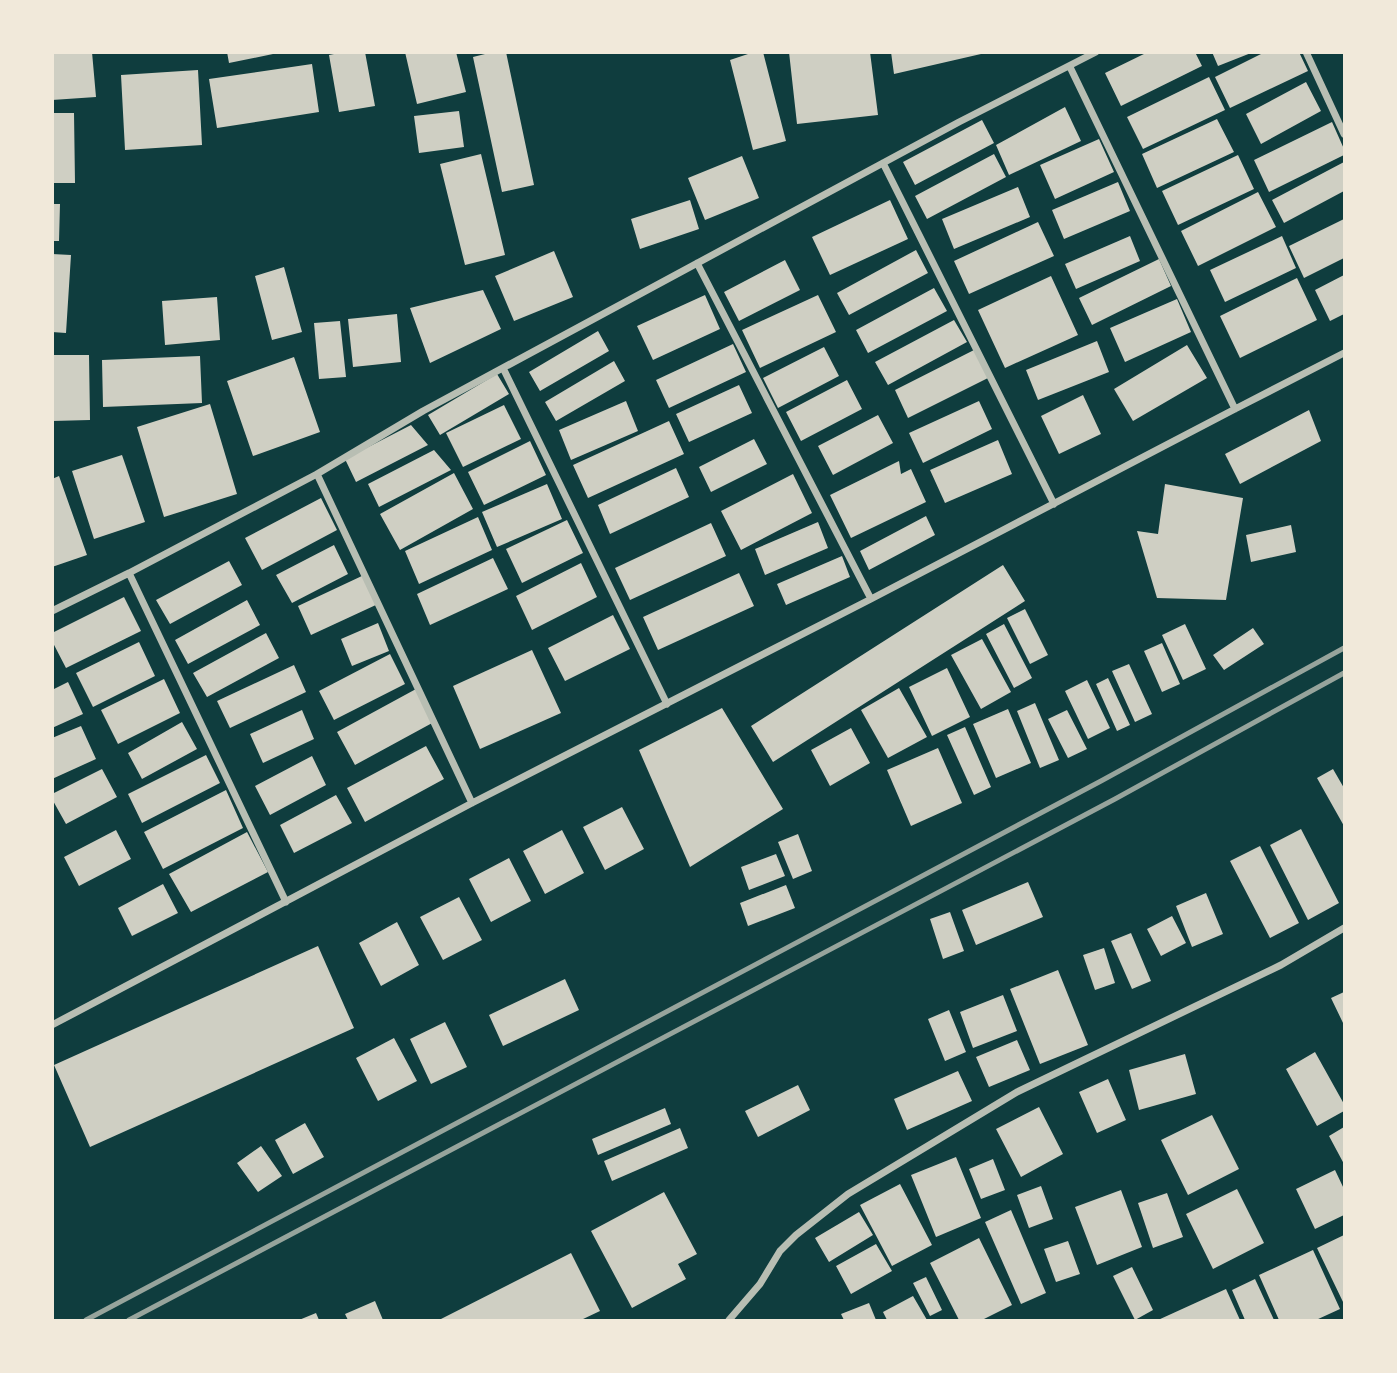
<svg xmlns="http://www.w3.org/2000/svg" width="1397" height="1373" font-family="Lora,serif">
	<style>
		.building { fill: #cfcfc3 }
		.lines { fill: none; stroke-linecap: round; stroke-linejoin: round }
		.minor { stroke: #b8beb3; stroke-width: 7 }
		.rail { stroke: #97a49c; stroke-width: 5 }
	</style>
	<rect width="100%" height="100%" fill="#0f3d3e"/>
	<path class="building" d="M52,52H92L96,97L52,100Z
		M227,52H273V54L229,63Z
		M344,52H365L375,106L339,112L329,55Z
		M405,52H456L466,92L417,104Z
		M493,52H506L534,185L502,192L473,57Z
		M754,52H763L786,141L753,150L730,60Z
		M789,52H870L878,115L797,124Z
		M891,52H981V54L894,74Z
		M1148,52H1195L1202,66L1121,106L1105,73Z
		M1212,52H1251V53L1218,66Z
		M1265,52H1299L1308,71L1230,108L1215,77Z
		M312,64L319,112L217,128L209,79Z
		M198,70L202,145L125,150L121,75Z
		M1209,77L1225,110L1143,149L1127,117Z
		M1306,82L1321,111L1261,144L1246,114Z
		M1065,107L1081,141L1009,175L996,145Z
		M459,111L464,147L419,153L414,116Z
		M52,113H74L75,183H52Z
		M1217,119L1234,152L1157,188L1142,154Z
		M982,120L994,143L915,185L903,162Z
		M1332,122L1344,149V155L1269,192L1254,160Z
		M1099,139L1114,172L1055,199L1040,165Z
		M481,154L505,255L465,265L440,164Z
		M994,154L1006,177L927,219L915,196Z
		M1238,155L1254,189L1178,225L1162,191Z
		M742,156L759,198L705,220L688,178Z
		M1344,162V191L1284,223L1272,200Z
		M1118,182L1130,211L1064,239L1052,210Z
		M1018,187L1030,217L954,249L942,219Z
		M1258,192L1276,227L1198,266L1181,231Z
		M690,200L699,229L640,249L631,219Z
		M890,200L908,239L830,275L812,237Z
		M52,204H60L59,241H52Z
		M1344,219V258L1304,278L1289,246Z
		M1038,222L1054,256L969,294L954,261Z
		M1130,236L1140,261L1076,289L1065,264Z
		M1282,236L1296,268L1225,302L1210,270Z
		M916,250L928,273L849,315L837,293Z
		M554,251L573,297L514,321L495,276Z
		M52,254L71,255L66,333L52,332Z
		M1159,259L1171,286L1092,325L1079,298Z
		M785,260L800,290L739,321L724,292Z
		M284,267L302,332L272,340L255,276Z
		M1344,275V314L1330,321L1315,290Z
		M1051,276L1078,335L1005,368L978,310Z
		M1297,278L1317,320L1240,358L1220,316Z
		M934,288L947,311L868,353L856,330Z
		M483,290L501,329L430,363L410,308Z
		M705,295L720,329L653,360L637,326Z
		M818,295L836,332L760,368L742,330Z
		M217,297L220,340L165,345L162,301Z
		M1177,299L1191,332L1125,362L1110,328Z
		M397,314L401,362L353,367L348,319Z
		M954,320L967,342L888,385L875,362Z
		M340,321L346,377L319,379L314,323Z
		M598,331L609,351L540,391L529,372Z
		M1097,341L1109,372L1038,400L1026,370Z
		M733,344L746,372L669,408L656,380Z
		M1187,345L1207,378L1133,421L1114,389Z
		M824,347L839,376L778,408L763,378Z
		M976,349L990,377L908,418L895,390Z
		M52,355H89L90,420L52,421Z
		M200,356L202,403L103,407L102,360Z
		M294,357L320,432L253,456L227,381Z
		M614,361L625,381L556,421L545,402Z
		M497,374L509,394L440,435L428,415Z
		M847,380L862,409L801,441L786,412Z
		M739,385L752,413L689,442L676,414Z
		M1083,395L1101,434L1059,454L1041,416Z
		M626,401L638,431L571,460L559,430Z
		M979,401L992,429L923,463L909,433Z
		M210,404L237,494L164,517L137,427Z
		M504,405L521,439L463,467L446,433Z
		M1309,410L1321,441L1240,484L1225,454Z
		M878,415L893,443L833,475L818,446Z
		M669,421L684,454L588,498L573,465Z
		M411,425L428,445L356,482L345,459Z
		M754,439L767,464L711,492L699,467Z
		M998,440L1012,474L945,503L930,470Z
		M530,441L546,475L484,505L468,472Z
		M434,450L451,470L379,507L368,484Z
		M122,455L145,522L94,539L72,471Z
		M899,461L901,474L911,469L926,502L851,538L830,495Z
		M676,468L689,497L610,534L598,505Z
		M454,473L473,509L400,550L380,514Z
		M793,474L812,513L741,550L721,511Z
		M59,476L87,555L52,567V479Z
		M547,484L562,519L497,547L482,512Z
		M1165,484L1243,498L1226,600L1157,598L1137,531L1158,534Z
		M321,498L337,530L262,570L245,538Z
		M926,516L935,535L869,570L860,551Z
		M478,517L492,550L419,584L405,551Z
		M567,520L583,553L522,583L506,549Z
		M818,522L828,548L765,575L755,549Z
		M711,523L726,556L630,600L615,568Z
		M1291,525L1296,552L1251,562L1246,535Z
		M334,545L348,574L292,603L276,575Z
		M842,556L850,577L786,605L777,584Z
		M493,558L508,589L430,625L417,594Z
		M229,561L242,585L170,624L156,600Z
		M581,563L597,597L532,630L516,596Z
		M1003,565L1025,601L773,762L751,726Z
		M739,573L754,606L658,650L643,617Z
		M364,575L378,604L311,635L298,606Z
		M124,597L141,631L66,668L52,641V633Z
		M247,600L260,625L188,664L175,640Z
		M1025,609L1048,655L1030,664L1007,618Z
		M613,615L630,649L565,681L548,648Z
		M378,623L389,651L352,666L341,639Z
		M1004,624L1032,678L1014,688L986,634Z
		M1185,624L1206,669L1183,680L1162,635Z
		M1253,628L1264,644L1224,670L1213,655Z
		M266,633L279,658L207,697L193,673Z
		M982,639L1011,692L981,709L951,655Z
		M139,642L155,676L93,707L76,673Z
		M1162,643L1180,684L1162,692L1144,651Z
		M532,650L561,713L480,749L453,686Z
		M390,654L405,684L334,720L319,691Z
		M1129,664L1152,714L1135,722L1112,671Z
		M294,665L306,692L230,728L217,701Z
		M947,668L970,717L932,736L909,687Z
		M1108,678L1130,725L1117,731L1096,684Z
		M164,679L180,713L118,744L101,710Z
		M1087,680L1110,728L1088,739L1065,691Z
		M68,682L83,714L52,728V690Z
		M899,688L927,737L888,758L861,710Z
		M416,689L434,722L355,765L337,732Z
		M1035,703L1059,760L1040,768L1017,711Z
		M722,708L783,809L690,867L639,750Z
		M1008,709L1031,763L996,778L973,724Z
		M302,710L314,739L263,763L250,734Z
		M1067,710L1087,749L1068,758L1048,719Z
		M182,722L197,749L142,779L128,753Z
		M81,726L96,759L52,779V738Z
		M965,727L991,787L974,795L947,735Z
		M851,728L870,763L830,786L811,750Z
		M426,746L444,779L365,822L347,788Z
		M938,748L962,803L911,826L887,770Z
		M206,755L220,783L142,823L128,794Z
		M312,756L326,785L270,815L255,786Z
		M102,769L117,797L66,824L52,799V794Z
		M1333,769L1344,788V826L1317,778Z
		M226,790L243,828L163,869L144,832Z
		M336,795L352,823L294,853L280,825Z
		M622,807L644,849L605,870L583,827Z
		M1301,829L1339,903L1308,920L1270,845Z
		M116,830L131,859L79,886L64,857Z
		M562,830L584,873L545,894L523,851Z
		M247,832L268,872L191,912L169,874Z
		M798,834L812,871L793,879L778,842Z
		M1260,846L1299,923L1270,938L1230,861Z
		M776,854L785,876L749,890L741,867Z
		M509,858L531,901L491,922L469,879Z
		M1028,882L1043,917L976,945L962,910Z
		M163,884L178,913L132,936L118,908Z
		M786,885L795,908L748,926L740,903Z
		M1206,893L1223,934L1192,947L1176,906Z
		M459,897L482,940L443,960L420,917Z
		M950,912L964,951L943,959L930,919Z
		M1172,916L1186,943L1161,956L1147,929Z
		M397,922L419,965L381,986L359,943Z
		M1131,933L1151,981L1132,989L1111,941Z
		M318,946L354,1028L90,1147L54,1065Z
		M1104,948L1115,983L1095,990L1083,955Z
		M1058,970L1088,1045L1040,1064L1010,989Z
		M565,979L579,1010L503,1046L489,1015Z
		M1344,992V1025L1331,998Z
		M1003,995L1017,1031L973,1048L960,1012Z
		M949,1010L966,1052L945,1061L928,1019Z
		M445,1022L467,1067L431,1084L410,1039Z
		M394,1038L417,1081L378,1101L356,1058Z
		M1017,1040L1030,1070L989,1087L976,1057Z
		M1315,1052L1344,1104V1111L1317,1126L1286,1069Z
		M1185,1054L1196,1094L1139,1110L1129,1070Z
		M958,1071L972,1101L907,1130L894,1099Z
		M1108,1079L1126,1120L1097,1133L1079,1092Z
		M798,1085L810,1110L758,1137L745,1111Z
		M1039,1107L1063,1154L1021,1177L996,1129Z
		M665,1108L671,1124L598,1155L592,1139Z
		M1212,1115L1239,1169L1188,1195L1161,1140Z
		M305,1123L324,1157L293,1174L275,1140Z
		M1344,1127V1164L1329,1136Z
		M680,1128L688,1148L612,1181L604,1161Z
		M261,1146L282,1176L258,1192L237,1163Z
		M956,1157L981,1218L936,1237L911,1175Z
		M993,1159L1005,1190L981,1199L969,1169Z
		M1335,1170L1344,1189V1215L1315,1229L1296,1189Z
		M900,1184L932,1245L892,1266L860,1205Z
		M1041,1186L1053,1219L1029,1228L1017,1195Z
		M1237,1189L1264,1243L1213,1269L1186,1214Z
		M1121,1190L1142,1247L1097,1265L1075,1207Z
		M664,1192L697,1254L678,1264L686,1279L632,1308L591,1231Z
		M1167,1193L1183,1237L1153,1248L1138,1203Z
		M1011,1210L1046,1293L1021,1304L985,1222Z
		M859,1212L873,1235L829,1262L815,1238Z
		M1344,1235V1304L1317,1248Z
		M979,1238L1012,1305L982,1320H959L930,1263Z
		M1068,1241L1080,1274L1056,1282L1044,1249Z
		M876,1244L892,1271L851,1294L836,1266Z
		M1313,1250L1340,1309L1316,1320H1279L1259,1275Z
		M571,1253L600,1311L581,1320H439Z
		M1132,1267L1153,1310L1135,1320L1113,1276Z
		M926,1277L942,1310L930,1316L913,1283Z
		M1255,1279L1274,1320H1245L1232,1290Z
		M1226,1289L1240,1320H1158Z
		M913,1296L927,1320H887L883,1312Z
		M375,1301L383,1320H348L345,1314Z
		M869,1303L876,1320H844L841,1314Z
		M316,1313L319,1320H299Z"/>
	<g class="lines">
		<path class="minor" d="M1306,52L1344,134
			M1070,67L1235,409
			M883,163L1054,504
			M697,263L871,599
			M503,368L667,704
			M317,474L472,803
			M129,573L286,902
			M52,611L129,573L317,474L423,411L959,122L1096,52
			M52,1025L472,803L871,599L1235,409L1344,353
			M729,1320L760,1284L780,1251L796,1235L848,1194L1017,1092L1281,965L1344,928"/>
		<path class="rail" d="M86,1320L1101,781L1344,648
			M129,1320L1115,799L1344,673"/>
	</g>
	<rect width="1397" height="1373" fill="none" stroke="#f1e9da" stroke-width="108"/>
</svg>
